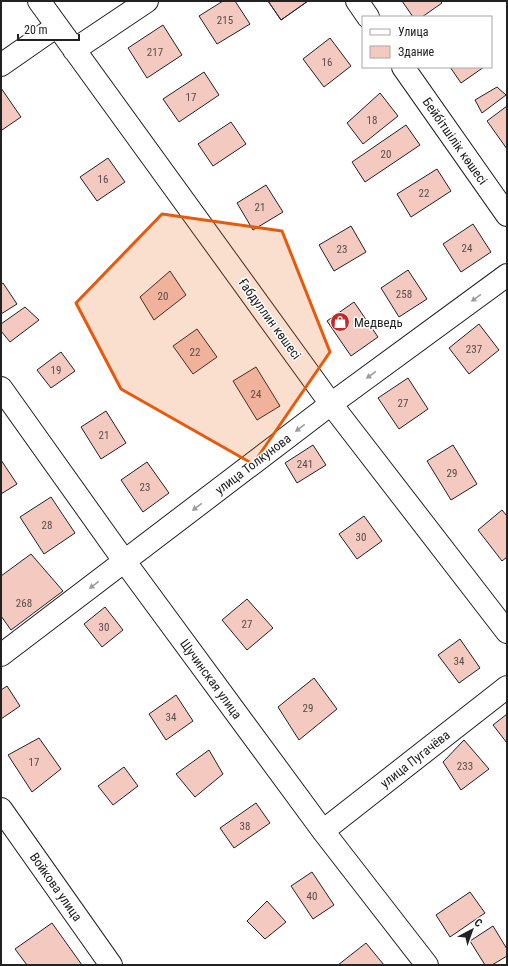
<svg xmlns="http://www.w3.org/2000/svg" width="508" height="966" font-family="'Roboto Condensed',sans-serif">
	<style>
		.building { fill: #f3c9c0; stroke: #222 }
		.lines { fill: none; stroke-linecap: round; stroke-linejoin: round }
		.minor-casing { stroke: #222; stroke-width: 24 }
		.minor { stroke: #fff; stroke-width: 22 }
		.oneway { fill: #9c9c9c }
		.marked { fill: #e8590c; fill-opacity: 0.2; stroke: #e8590c; stroke-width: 3; stroke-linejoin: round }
		.labels { text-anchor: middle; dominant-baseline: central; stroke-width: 3; stroke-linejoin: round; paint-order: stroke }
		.number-label { font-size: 11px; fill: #564c4a }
		.street-label { font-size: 13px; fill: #222; stroke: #fff }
		.poi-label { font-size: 13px; fill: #222; stroke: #fff; text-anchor: start }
	</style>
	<rect width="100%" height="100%" fill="#fff"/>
	<path class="building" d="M223,1H235L250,24L217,44L199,16Z
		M268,1H308L281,20Z
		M268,1H308L281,20Z
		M402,1H440L442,3L422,17H413Z
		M163,25L182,55L147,78L128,48Z
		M330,38L351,66L324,87L303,59Z
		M450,67H484L461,83Z
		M204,72L219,95L179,122L163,99Z
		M497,87L506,95L482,113L475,100Z
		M1,88L21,117L2,130L1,128Z
		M380,93L398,116L363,144L347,123Z
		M507,106V149L487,121Z
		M231,122L246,144L213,166L198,144Z
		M406,125L420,145L365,182L352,162Z
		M108,158L125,182L97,201L80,177Z
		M437,169L451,191L411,217L397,194Z
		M266,185L283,212L253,230L237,203Z
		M473,224L491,252L461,272L443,244Z
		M351,226L366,252L334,271L319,245Z
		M408,270L427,299L399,317L381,288Z
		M170,271L186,295L154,320L140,297Z
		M3,283L17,304L1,314V284Z
		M354,302L378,337L351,356L327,321Z
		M25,307L39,320L10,342L1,331V324Z
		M479,324L499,350L469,374L449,348Z
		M197,329L217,357L193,374L173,346Z
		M61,352L75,371L51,388L37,370Z
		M256,367L280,406L257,420L233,381Z
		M408,378L428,409L399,429L378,398Z
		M106,411L126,443L101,459L81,427Z
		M313,445L326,465L297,483L285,463Z
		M453,445L477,484L451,500L427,461Z
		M1,460L17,484L1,494Z
		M147,462L169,493L143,512L121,480Z
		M51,497L75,533L44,554L20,517Z
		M502,510L507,516V557L502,561L478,530Z
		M364,516L382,541L357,559L339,534Z
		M31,554L63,591L11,630L1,616V576Z
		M247,599L273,628L247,650L222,620Z
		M105,607L123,630L102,647L84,624Z
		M460,639L480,668L459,683L438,655Z
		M314,678L337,709L299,740L278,707Z
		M7,686L20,706L1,719V690Z
		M176,695L193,721L166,740L149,714Z
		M507,714V743L493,725Z
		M39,738L61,769L32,792L8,755Z
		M464,740L489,769L461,790L443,762Z
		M209,750L223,774L195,797L176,774Z
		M124,767L138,786L113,805L98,786Z
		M256,803L270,823L234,848L220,828Z
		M312,872L334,905L313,919L291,886Z
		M470,892L485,913L450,937L436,915Z
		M267,901L286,922L265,939L247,921Z
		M52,923L82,965H27L15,949Z
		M493,926L507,949V956L492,965H485L470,941Z
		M366,943L384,965H338Z"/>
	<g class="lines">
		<defs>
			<path id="minor" d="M39,1L331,404L507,632
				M357,1L368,17
				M74,50L147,1
				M1,65L57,26
				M403,67L507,215
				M1,388L125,562L323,831L427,965
				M1,655L331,404L507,275
				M1,809L111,965
				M323,831L507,687"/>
		</defs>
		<use href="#minor" class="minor-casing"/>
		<use href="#minor" class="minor"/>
	</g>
	<defs><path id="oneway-solid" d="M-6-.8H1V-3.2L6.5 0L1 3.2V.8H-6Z"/></defs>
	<g class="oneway">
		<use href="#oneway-solid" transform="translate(476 298) rotate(144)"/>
		<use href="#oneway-solid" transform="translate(371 375) rotate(144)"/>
		<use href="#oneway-solid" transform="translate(300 428) rotate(143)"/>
		<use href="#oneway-solid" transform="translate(197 507) rotate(143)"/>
		<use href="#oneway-solid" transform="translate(94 585) rotate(143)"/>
	</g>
	<path class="marked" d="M162,214L282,231L330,352L253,464L121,389L76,303Z"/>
	<defs>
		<symbol id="shop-disc" viewBox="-11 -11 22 22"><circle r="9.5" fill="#c62828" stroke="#fff"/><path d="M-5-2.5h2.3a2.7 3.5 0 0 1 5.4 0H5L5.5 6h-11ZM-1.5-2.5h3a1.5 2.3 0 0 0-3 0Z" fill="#fff"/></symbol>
	</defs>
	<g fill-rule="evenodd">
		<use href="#shop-disc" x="329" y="311" width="22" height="22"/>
	</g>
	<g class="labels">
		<g class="number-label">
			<text x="225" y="20">215</text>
			<text x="155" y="52">217</text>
			<text x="327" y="62">16</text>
			<text x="191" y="97">17</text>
			<text x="372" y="120">18</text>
			<text x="386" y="154">20</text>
			<text x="103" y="179">16</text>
			<text x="424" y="193">22</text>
			<text x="260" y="207">21</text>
			<text x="467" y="248">24</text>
			<text x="342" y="249">23</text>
			<text x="404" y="294">258</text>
			<text x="163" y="296">20</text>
			<text x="474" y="349">237</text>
			<text x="195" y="352">22</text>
			<text x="56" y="370">19</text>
			<text x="256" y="394">24</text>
			<text x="403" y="403">27</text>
			<text x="104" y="435">21</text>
			<text x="305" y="464">241</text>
			<text x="452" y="473">29</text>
			<text x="145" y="487">23</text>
			<text x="47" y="525">28</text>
			<text x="361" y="537">30</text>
			<text x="24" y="603">268</text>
			<text x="247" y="624">27</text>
			<text x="104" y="627">30</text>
			<text x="459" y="661">34</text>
			<text x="308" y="708">29</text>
			<text x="171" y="717">34</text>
			<text x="34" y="762">17</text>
			<text x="465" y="766">233</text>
			<text x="245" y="826">38</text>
			<text x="312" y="896">40</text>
		</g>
		<g class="street-label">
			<text transform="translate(455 141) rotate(55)">Бейбітшілік көшесі</text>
			<text transform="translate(270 319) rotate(54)">Ғабдуллин көшесі</text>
			<text transform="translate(253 464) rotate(-37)">улица Толкунова</text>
			<text transform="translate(211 679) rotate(54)">Щучинская улица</text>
			<text transform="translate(415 759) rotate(-38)">улица Пугачёва</text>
			<text transform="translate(56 887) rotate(55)">Войкова улица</text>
		</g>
		<g class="poi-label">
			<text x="354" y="322">Медведь</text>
		</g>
	</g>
	<rect width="508" height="966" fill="none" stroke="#222222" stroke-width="4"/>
	<rect x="362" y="16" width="130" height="52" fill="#ffffff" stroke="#a7a7a7"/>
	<rect x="370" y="29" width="20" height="6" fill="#ffffff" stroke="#a7a7a7"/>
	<text x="398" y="36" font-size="12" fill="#222222">Улица</text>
	<rect x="370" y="46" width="20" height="12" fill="#f3c9c0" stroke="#a7a7a7"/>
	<text x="398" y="56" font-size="12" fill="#222222">Здание</text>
	<g transform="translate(472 930) rotate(41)" stroke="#ffffff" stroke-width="3" paint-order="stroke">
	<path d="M0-3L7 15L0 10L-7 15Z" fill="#222222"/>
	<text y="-6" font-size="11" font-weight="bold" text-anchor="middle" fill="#222222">С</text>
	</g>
	<path d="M18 34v6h61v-6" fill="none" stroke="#222222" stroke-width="2"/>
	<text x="24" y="34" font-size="12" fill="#222222" stroke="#ffffff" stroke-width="3" paint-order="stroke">20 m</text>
</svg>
